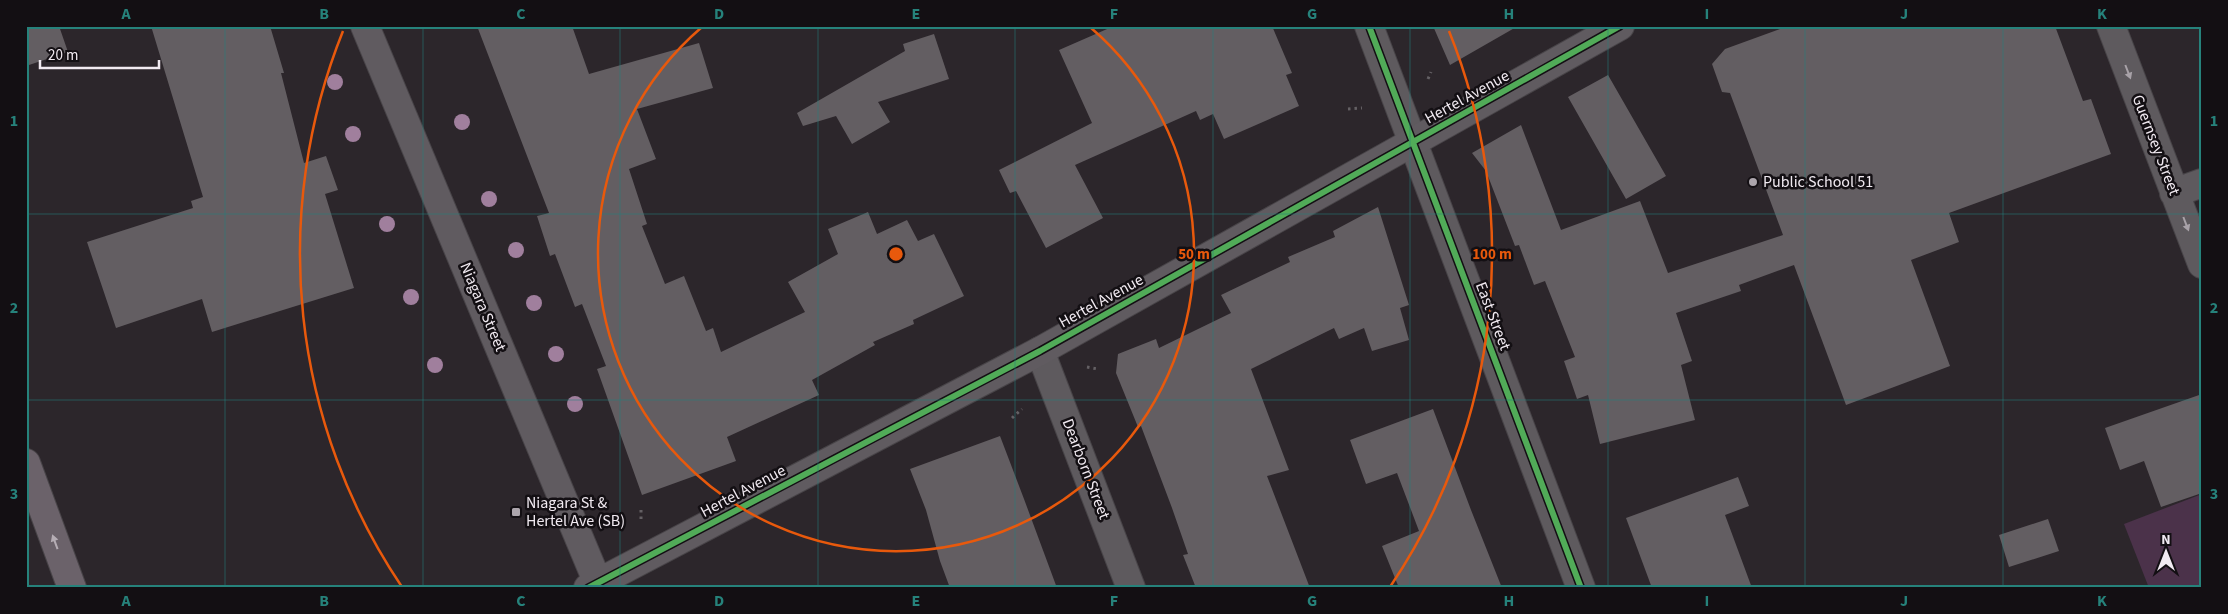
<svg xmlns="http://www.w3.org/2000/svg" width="2228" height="614" font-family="'Source Sans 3',sans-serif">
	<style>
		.green { fill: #4b324a }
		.building { fill: #635e62 }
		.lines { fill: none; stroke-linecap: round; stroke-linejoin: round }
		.street-casing { stroke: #484448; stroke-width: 30 }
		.secondary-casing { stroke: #484448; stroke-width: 30 }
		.highway-casing { stroke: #484448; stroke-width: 30 }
		.path { stroke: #646064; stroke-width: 3; stroke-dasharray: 2.5 4; stroke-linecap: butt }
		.street { stroke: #5e5a5e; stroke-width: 28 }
		.secondary { stroke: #605b60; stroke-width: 28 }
		.highway { stroke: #6b626a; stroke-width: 28 }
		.cycleway-casing { stroke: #130f13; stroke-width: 9 }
		.cycleway { stroke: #51ab58; stroke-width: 6 }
		.tree { fill: #a07f9d }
		.oneway { fill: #a8a2a8 }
		.oneway2 { fill: #b5adb4 }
		.grid { fill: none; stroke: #26827b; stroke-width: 1; stroke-opacity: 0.55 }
		.ring { fill: none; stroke: #e8590c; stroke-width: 2.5 }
		.poi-dot { fill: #aca5ac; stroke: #130f13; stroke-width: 2 }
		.labels { text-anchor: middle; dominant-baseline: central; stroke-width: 5; stroke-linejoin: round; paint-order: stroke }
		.street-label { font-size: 16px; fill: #f1eaf1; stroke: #130f13 }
		.poi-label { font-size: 16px; fill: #f1eaf1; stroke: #130f13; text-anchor: start }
		.centre { fill: #e8590c; stroke: #130f13; stroke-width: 2.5 }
		.ring-label { font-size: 15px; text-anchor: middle; font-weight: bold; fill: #e8590c; stroke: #130f13; stroke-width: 5; stroke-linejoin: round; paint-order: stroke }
		.neatline { fill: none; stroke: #26827b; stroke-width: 2 }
		.grid-label { font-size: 16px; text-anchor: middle; font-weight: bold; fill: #26827b }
	</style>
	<rect width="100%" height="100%" fill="#2c262b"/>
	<path class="green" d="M2202,494V588H2149L2124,524Z"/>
	<path class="building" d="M26,26H59L68,52L26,66Z
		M151,26H270L284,73H281L304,163L326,156L338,190L325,194L354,288L212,332L202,299L116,328L87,242L193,208L191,201L203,197Z
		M477,26H572L589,74L699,43L713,88L637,109L656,159L629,169L647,224L642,226L665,284L684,276L706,331L713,328L721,352L805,312L788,282L838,254L828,229L868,212L877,234L907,220L918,241L934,234L964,296L913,320L914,324L873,342L875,345L812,380L819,395L727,437L736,461L642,495L597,369L606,366L582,304L575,307L555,254L550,256L537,216L549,213Z
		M1114,26H1272L1292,73L1286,75L1299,106L1224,139L1213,114L1200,120L1196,111L1075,165L1103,218L1046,248L1016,191L1010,193L999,170L1092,123L1059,50Z
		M1433,26H1518L1450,65Z
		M1788,26H2055L2083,101L2091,99L2111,154L1949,213L1959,242L1911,260L1950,366L1846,405L1794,265L1739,285L1741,291L1676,313L1692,361L1681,365L1695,420L1600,444L1588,395L1577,399L1564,361L1575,357L1545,281L1534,285L1519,245L1515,246L1486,171L1472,153L1521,125L1561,230L1640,201L1668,273L1783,235L1730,93L1722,92L1712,64L1725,49Z
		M934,34L949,79L878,102L890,122L852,144L836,116L803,126L797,113L905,51L903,44Z
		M1608,75L1666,176L1626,199L1568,97Z
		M1378,207L1409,305L1400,308L1409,340L1372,351L1364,328L1339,339L1334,328L1251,369L1289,470L1267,476L1310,588H1196L1183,555L1188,554L1172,508L1141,426L1138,427L1116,373L1118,354L1156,339L1159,348L1231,313L1221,295L1290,262L1288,257L1335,237L1333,231Z
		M2202,394V493L2161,507L2144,461L2120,470L2105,428Z
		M1433,409L1471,510L1502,588H1399L1382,546L1419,531L1397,473L1366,484L1350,440Z
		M1000,436L1024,499L1057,588H950L940,561L926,510L910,469Z
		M1738,477L1749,506L1725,515L1752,588H1652L1626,518Z
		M2048,519L2059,551L2009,567L1999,535Z"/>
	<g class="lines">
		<defs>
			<path id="street" d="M1369,26L1581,588
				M2111,26L2202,264
				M2174,193L2202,183
				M1040,351L1131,588"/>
			<path id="secondary" d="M365,26L600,588
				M588,588L1040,351L1620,26"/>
			<path id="highway" d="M26,463L72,588"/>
		</defs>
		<use href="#street" class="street-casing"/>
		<use href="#secondary" class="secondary-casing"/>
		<use href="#highway" class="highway-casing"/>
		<path class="path" d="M1428,79L1431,72
			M1348,109L1362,108
			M1087,367L1098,369
			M1012,418L1022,409
			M641,510V520"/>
		<use href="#street" class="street"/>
		<use href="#secondary" class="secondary"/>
		<use href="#highway" class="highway"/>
		<defs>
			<path id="cycleway" d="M1369,26L1581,588
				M588,588L1040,351L1620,26"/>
		</defs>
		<use href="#cycleway" class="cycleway-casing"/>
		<use href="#cycleway" class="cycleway"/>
	</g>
	<g class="tree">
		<circle cx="335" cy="82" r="8"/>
		<circle cx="462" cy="122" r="8"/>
		<circle cx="353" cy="134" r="8"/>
		<circle cx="489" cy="199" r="8"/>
		<circle cx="387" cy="224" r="8"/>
		<circle cx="516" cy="250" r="8"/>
		<circle cx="411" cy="297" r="8"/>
		<circle cx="534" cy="303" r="8"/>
		<circle cx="556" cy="354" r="8"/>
		<circle cx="435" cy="365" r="8"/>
		<circle cx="575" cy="404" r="8"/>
	</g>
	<defs><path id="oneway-solid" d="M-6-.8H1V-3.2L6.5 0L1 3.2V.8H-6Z" transform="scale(1.25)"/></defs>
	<g class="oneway">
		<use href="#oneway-solid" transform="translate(2128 72) rotate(69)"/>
		<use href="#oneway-solid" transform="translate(2186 224) rotate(69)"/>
	</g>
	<use class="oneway2" href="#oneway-solid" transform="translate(55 542) rotate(-110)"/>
	<path class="grid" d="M225,26V588M423,26V588M620,26V588M818,26V588M1015,26V588M1213,26V588M1410,26V588M1608,26V588M1805,26V588M2003,26V588M26,214H2202M26,400H2202"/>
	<g class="ring">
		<path d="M1090 27A298 298 0 1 1 702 27"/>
		<path d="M402 587A596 596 0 0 1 343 31M1449 31A596 596 0 0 1 1390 587"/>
	</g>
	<g class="poi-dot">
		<circle cx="1753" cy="182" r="5"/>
		<rect x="511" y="507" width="10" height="10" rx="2.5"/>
	</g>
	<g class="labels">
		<g class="street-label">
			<text transform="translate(1467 97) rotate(-29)">Hertel Avenue</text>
			<text transform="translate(2156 145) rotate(69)">Guernsey Street</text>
			<text transform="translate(1101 301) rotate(-29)">Hertel Avenue</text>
			<text transform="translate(483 307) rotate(67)">Niagara Street</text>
			<text transform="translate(1493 316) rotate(69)">East Street</text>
			<text transform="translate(1086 469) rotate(69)">Dearborn Street</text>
			<text transform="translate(743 491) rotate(-28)">Hertel Avenue</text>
		</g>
		<g class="poi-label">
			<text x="1763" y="182">Public School 51</text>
			<text x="526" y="503">Niagara St &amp;<tspan x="526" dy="18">Hertel Ave (SB)</tspan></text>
		</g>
	</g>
	<circle cx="896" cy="254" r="8" class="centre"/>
	<g class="ring-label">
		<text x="1194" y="259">50 m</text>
		<text x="1492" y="259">100 m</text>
	</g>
	<rect width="2228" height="614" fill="none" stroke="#130f13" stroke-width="55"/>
	<g transform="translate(2166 552)" stroke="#130f13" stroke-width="4" paint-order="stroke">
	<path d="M0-4L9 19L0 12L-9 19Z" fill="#f1eaf1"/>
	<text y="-8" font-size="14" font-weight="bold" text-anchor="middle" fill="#f1eaf1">N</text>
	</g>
	<path d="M40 60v8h119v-8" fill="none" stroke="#f1eaf1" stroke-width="2.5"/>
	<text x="48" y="60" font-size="15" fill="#f1eaf1" stroke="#130f13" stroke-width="4" paint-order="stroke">20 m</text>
	<rect x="28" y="28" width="2172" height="558" class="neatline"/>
	<g class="grid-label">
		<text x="126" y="19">A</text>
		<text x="324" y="19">B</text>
		<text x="521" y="19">C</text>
		<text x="719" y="19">D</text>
		<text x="916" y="19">E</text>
		<text x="1114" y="19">F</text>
		<text x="1312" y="19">G</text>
		<text x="1509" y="19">H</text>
		<text x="1707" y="19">I</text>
		<text x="1904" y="19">J</text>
		<text x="2102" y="19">K</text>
		<text x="14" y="126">1</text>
		<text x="2214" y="126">1</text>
		<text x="14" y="313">2</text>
		<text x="2214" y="313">2</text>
		<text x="14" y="499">3</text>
		<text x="2214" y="499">3</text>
		<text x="126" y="606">A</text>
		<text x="324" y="606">B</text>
		<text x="521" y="606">C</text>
		<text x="719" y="606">D</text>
		<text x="916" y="606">E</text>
		<text x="1114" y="606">F</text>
		<text x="1312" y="606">G</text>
		<text x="1509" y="606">H</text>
		<text x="1707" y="606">I</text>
		<text x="1904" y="606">J</text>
		<text x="2102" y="606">K</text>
	</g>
</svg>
